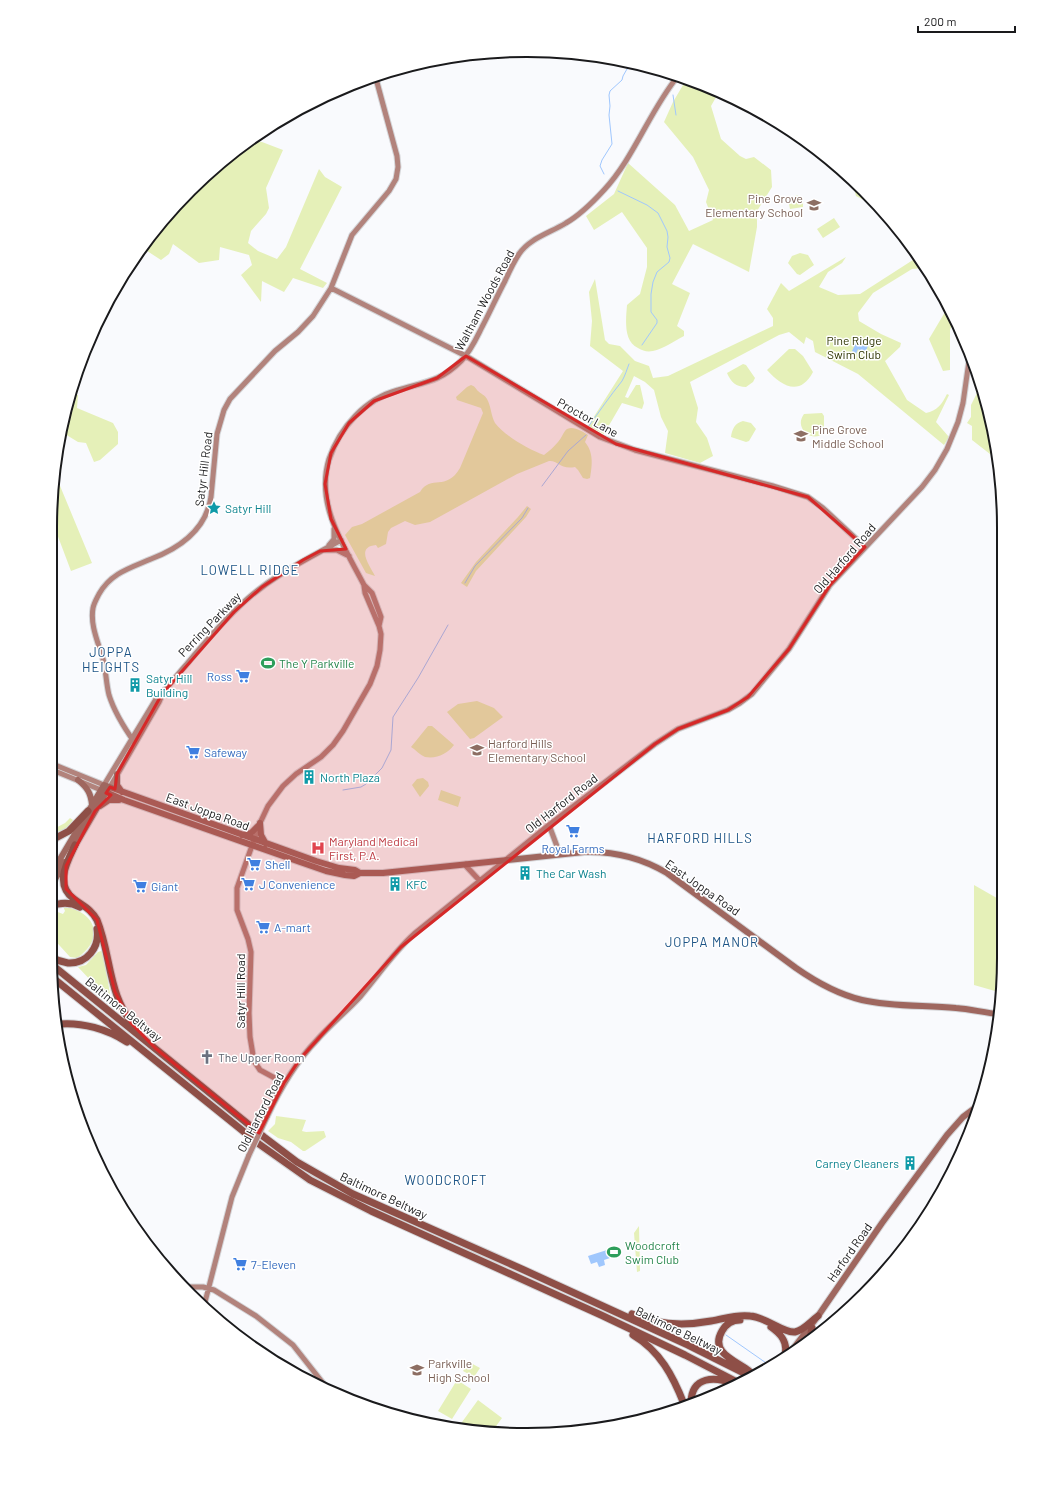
<svg xmlns="http://www.w3.org/2000/svg" width="1054" height="1485" font-family="Barlow,sans-serif">
	<style>
		.green { fill: #e5f0b8 }
		.water { fill: #a0c7fd }
		.lines { fill: none; stroke-linecap: round; stroke-linejoin: round }
		.stream { stroke: #a0c7fd; stroke-width: 1 }
		.secondary-casing { stroke: #d5d6d9; stroke-width: 7 }
		.primary-casing { stroke: #d5d6d9; stroke-width: 8 }
		.highway-casing { stroke: #d5d6d9; stroke-width: 9 }
		.secondary { stroke: #b2837c; stroke-width: 5 }
		.primary { stroke: #9f675f; stroke-width: 6 }
		.highway { stroke: #8e4f47; stroke-width: 7 }
		.secondary-bridge-casing { stroke: #d5d6d9; stroke-width: 7; stroke-linecap: butt }
		.secondary-bridge { stroke: #b2837c; stroke-width: 5 }
		.marked { fill: #d62828; fill-opacity: 0.2; stroke: #d62828; stroke-width: 3; stroke-linejoin: round }
		.labels { text-anchor: middle; dominant-baseline: central; stroke-width: 3; stroke-linejoin: round; paint-order: stroke }
		.education-label { font-size: 12px; fill: #785e54; stroke: #fff; text-anchor: start }
		.street-label { font-size: 12px; fill: #1a1a1c; stroke: #fff }
		.park-label { font-size: 12px; fill: #2f3502; stroke: #fff }
		.culture-label { font-size: 12px; fill: #0d838f; stroke: #fff; text-anchor: start }
		.leisure-label { font-size: 12px; fill: #27864d; stroke: #fff; text-anchor: start }
		.shop-label { font-size: 12px; fill: #366cbe; stroke: #fff; text-anchor: start }
		.health-label { font-size: 12px; fill: #be3a42; stroke: #fff; text-anchor: start }
		.worship-label { font-size: 12px; fill: #5b616d; stroke: #fff; text-anchor: start }
		.neighbourhood-label { font-size: 13px; letter-spacing: 1px; fill: #1d5486; stroke: #fff }
		.rim { fill: none; stroke: #1a1a1c; stroke-width: 2 }
	</style>
	<rect width="100%" height="100%" fill="#f9fafd"/>
	<path class="green" d="M686,80L719,92L711,106L721,139L740,156L746,159L754,157L771,170L772,187L757,211V227L749,272L693,244L672,284L690,293L677,326L684,331V336C674,341 663,349 653,351C647,352 643,351 638,348C623,341 626,319 627,305L640,294L647,267V248L622,212L594,230L586,216L614,194L628,163L675,205L689,231L713,220L706,202L709,190L693,157L664,122L673,102Z
		M251,141L262,142L283,150L266,188L269,208L266,214L251,231L248,243L258,251L277,259L286,247L319,169L325,177L342,187L300,269L327,283L323,288L293,278L284,292L262,281L261,302L241,275L252,265L249,255L220,247L219,260L199,263L173,244L169,254L161,260L141,247L155,229L212,169Z
		M854,183L871,199L864,200L856,196L853,184Z
		M797,195L802,202H803V207L790,209L789,204L794,203V197Z
		M834,218L840,227L823,238L817,229Z
		M800,253L808,255L814,265L800,275L797,274L788,263L792,256Z
		M846,257L842,263L828,272L819,287L838,295L860,294L916,258L923,268L912,269L873,293L858,313L859,321L881,334L901,343L900,347L885,361L907,400L926,413C937,411 942,404 947,394L949,395L936,422L949,437L944,445L858,374L815,352L813,341L806,337L804,344L789,332L779,335L690,382L698,408L696,422L707,438L713,456L700,463L665,453L668,431L661,417L654,390L645,382L634,376L625,397L628,398L636,385H640L644,403L642,409L622,403L604,434L588,426L623,371L590,346L592,321L589,292L595,279L605,340L609,344L620,346L635,361L649,366L653,378L668,376L773,326V318L767,309L781,283L789,291Z
		M948,307L955,316L950,330V370L943,371L929,339Z
		M789,349H795L803,356L813,372C800,397 781,386 767,370Z
		M743,364L746,365L755,378L753,382L746,387C736,387 731,382 727,373Z
		M471,385C476,387 475,388 478,391C481,394 485,395 487,399C491,406 491,416 495,423C505,436 529,450 544,455C549,451 554,447 558,442C561,439 562,435 565,431C570,424 582,431 588,435L585,442C594,453 592,465 590,478L587,479L583,478L578,470L575,467C560,470 558,460 549,461L517,474L430,522L415,525L405,521L391,528L388,532L386,544L378,548L376,545C355,547 370,566 375,576L366,573L345,535L352,527L362,524L420,492C431,474 446,492 460,468L483,413L481,408L457,400L456,397L467,387Z
		M981,385L999,461L972,440V426L967,423L971,417V405Z
		M72,393L78,395L77,408L113,423L118,432V444L100,460L94,462L86,443L78,442L60,431Z
		M822,413L824,416V433C818,438 812,437 806,434C800,427 799,421 804,414Z
		M743,421L751,423L756,429L749,441L746,442L731,437C732,429 735,423 743,421Z
		M55,481H58L92,563L71,571L51,518Z
		M527,506L531,509L526,517L476,571L467,587L461,583L476,562L518,517Z
		M477,701L494,708L503,717L474,738L470,739L447,712L458,704Z
		M428,726H432L454,745C447,754 437,759 425,757C420,755 416,750 411,747Z
		M423,778L428,782L429,786L420,797L412,785L417,779Z
		M441,790L461,797L458,807L438,800Z
		M70,818L73,820L67,828L50,835V831L65,823Z
		M54,844L58,847L57,854L50,864V845Z
		M974,885L1002,901V993L974,985Z
		M63,906C96,912 106,938 77,958L70,957L50,935V913L55,911L63,914L65,911Z
		M101,951L103,952L110,994L94,984L78,967L86,965L98,952Z
		M276,1116L306,1120L302,1131L306,1132L324,1131L326,1137L305,1151H303L291,1142L278,1138L268,1131L275,1124Z
		M639,1226L640,1271L637,1272L634,1233Z
		M469,1362L480,1368L474,1377L463,1371Z
		M457,1380L471,1389L452,1419L438,1411Z
		M478,1400L502,1418L491,1433L465,1431L457,1429Z"/>
	<path class="water" d="M857,341L868,346L865,353L858,349L856,354L852,351Z
		M607,1250L610,1258L604,1260L605,1265L599,1267L597,1262L591,1264L588,1256Z"/>
	<g class="lines">
		<path class="stream" d="M673,95L676,115
			M604,174L600,166L602,160L612,144L609,115L610,106L609,95L610,91L622,80L623,76L627,69L636,65H644
			M618,191L647,205L658,213L667,231L668,237L667,247L670,258L669,262L657,272L653,282L651,294V312L657,320V323L642,345
			M588,427C599,412 610,396 622,381C625,376 627,369 629,364
			M542,486L568,451L586,435
			M465,583L475,566L522,518L528,508
			M343,790L361,787L366,784L382,768L391,750L393,717L418,678L448,625
			M726,1335L769,1365"/>
		<defs>
			<path id="secondary" d="M331,288L466,356L600,437L635,450L773,486L808,497L823,508L865,547
				M329,545L334,539V529
				M325,550H337L349,556
				M364,586L365,593L379,626
				M135,743C125,729 114,711 109,695C106,683 106,670 103,659C98,642 90,625 93,608C94,603 97,598 99,594C111,573 130,568 151,559C180,548 206,529 211,497L217,434L224,410L230,399L275,351L298,332L313,316L331,288L352,235L389,191L396,179L398,167L397,156L375,75
				M50,763L104,785L156,699C167,689 176,676 186,665C204,643 225,619 246,600C275,574 308,559 341,540
				M50,769L101,790
				M110,787L159,702L162,695
				M549,825L558,849L559,854
				M466,864V866L480,881
				M284,1083L260,1070L254,1061L250,1037L249,1013L251,952L248,939L237,910V888L260,823L268,806L283,786L296,774L321,757L333,745L343,731L370,684L377,666L380,650L381,634L379,626L381,617L372,593L364,585C344,546 315,505 329,459C340,427 365,399 398,390C424,382 440,382 461,361C471,351 476,339 482,327C490,312 497,296 505,281C509,272 513,263 519,254C530,238 550,233 566,223C580,215 593,202 604,190C634,158 650,110 678,76
				M267,1117C280,1089 295,1063 317,1040C330,1025 346,1012 360,997C378,976 393,953 414,934L549,825L655,744L678,729L728,710L740,703L752,694L789,649L830,585L922,487L935,470L947,449L958,422L963,403L970,354
				M186,1287H203L214,1290L256,1316L293,1345L330,1392
				M204,1306L232,1197L249,1155"/>
			<path id="primary" d="M117,774V785L122,792
				M78,780C88,788 91,794 92,805
				M101,790L124,800L300,862L326,871L345,875L354,876L360,873H383L584,852C613,851 642,858 667,873L796,968C816,982 837,994 862,1000C892,1007 925,1005 956,1008C971,1009 985,1013 999,1014
				M100,806L109,800H119
				M260,823L261,835L266,844
				M242,835L251,833L259,825
				M73,849L108,789
				M50,876L104,785L316,861L339,868L355,870L360,873
				M50,888L65,862
				M804,1342L811,1330
				M793,1349L818,1316L882,1223L947,1135L963,1117L979,1105"/>
			<path id="highway" d="M50,841L69,831L88,811
				M75,845C67,862 54,884 74,899C83,906 91,909 97,920C112,957 107,997 137,1029
				M50,907C60,902 70,902 80,907
				M50,957C56,960 62,962 68,963C87,964 100,947 97,929
				M51,964L264,1137L297,1162L353,1194L524,1270L688,1345L752,1377
				M53,978L259,1144L310,1180L371,1211L601,1315L685,1355L741,1384
				M59,1024C82,1022 107,1029 127,1042
				M632,1314C657,1325 684,1326 711,1321C724,1319 736,1314 750,1316C766,1317 783,1333 795,1332C804,1330 811,1321 818,1316
				M740,1320C732,1320 726,1324 722,1331C709,1353 737,1361 749,1371
				M771,1327C781,1334 788,1342 785,1354
				M633,1335C660,1351 673,1376 684,1404
				M810,1338L812,1328
				M691,1402C692,1376 715,1376 733,1384"/>
		</defs>
		<use href="#secondary" class="secondary-casing"/>
		<use href="#primary" class="primary-casing"/>
		<use href="#highway" class="highway-casing"/>
		<use href="#secondary" class="secondary"/>
		<use href="#primary" class="primary"/>
		<use href="#highway" class="highway"/>
		<defs>
			<path id="secondary-bridge" d="M249,1155L267,1117"/>
		</defs>
		<use href="#secondary-bridge" class="secondary-bridge-casing"/>
		<use href="#secondary-bridge" class="secondary-bridge"/>
	</g>
	<path class="marked" d="M466,356L616,444L808,497L865,547L830,585L789,649L748,697L728,710L678,729L655,744L401,947L300,1059L284,1083L259,1133L155,1048L131,1023L115,992L97,920L66,889V866L95,811L111,795L106,793L110,787L115,789L117,774L162,694L234,612L262,587L303,560L320,551L346,549L331,519L325,484L331,453L349,423L374,401L437,378Z"/>
	<defs>
		<symbol id="school-bare" viewBox="-9 -9 18 18"><path d="M0-5L7-2L0 1L-7-2ZM-4 1L0 2.5L4 1V4Q0 6-4 4Z" fill="#8d6e63" stroke="#fff" stroke-width="2.5" paint-order="stroke"/></symbol>
		<symbol id="sight-bare" viewBox="-9 -9 18 18"><path d="M0-6L1.8-2.2L6-1.7L2.9 1.2L3.7 5.4L0 3.3L-3.7 5.4L-2.9 1.2L-6-1.7L-1.8-2.2Z" fill="#0f9aa8" stroke="#fff" stroke-width="2.5" paint-order="stroke"/></symbol>
		<symbol id="stadium-bare" viewBox="-9 -9 18 18"><path d="M0-5a6.5 5 0 1 0 0 10a6.5 5 0 1 0 0-10ZM-3.5-1.8h7v3.6h-7Z" fill="#2e9e5b" stroke="#fff" stroke-width="2.5" paint-order="stroke"/></symbol>
		<symbol id="supermarket-bare" viewBox="-9 -9 18 18"><path d="M-6-5.5h2.5l.6 2H6L4.5 2H-2.5L-4.4-4H-6ZM-1.5 3.2a1.3 1.3 0 1 0 .1 0ZM3 3.2a1.3 1.3 0 1 0 .1 0Z" fill="#3f7fe0" stroke="#fff" stroke-width="2.5" paint-order="stroke"/></symbol>
		<symbol id="building-bare" viewBox="-9 -9 18 18"><path d="M-4-6H4V6H1V3H-1V6H-4ZM-2.5-4.3h1.7v1.8h-1.7ZM.8-4.3h1.7v1.8H.8ZM-2.5-1h1.7V.8h-1.7ZM.8-1h1.7V.8H.8Z" fill="#0f9aa8" stroke="#fff" stroke-width="2.5" paint-order="stroke"/></symbol>
		<symbol id="hospital-bare" viewBox="-9 -9 18 18"><path d="M-5-5h3v3.5h4V-5h3V5h-3V1.5h-4V5h-3Z" fill="#e0444e" stroke="#fff" stroke-width="2.5" paint-order="stroke"/></symbol>
		<symbol id="church-bare" viewBox="-9 -9 18 18"><path d="M-1.2-6h2.4v3.5h3.3v2.4h-3.3V6h-2.4V-.1h-3.3v-2.4h3.3Z" fill="#6b7280" stroke="#fff" stroke-width="2.5" paint-order="stroke"/></symbol>
	</defs>
	<g fill-rule="evenodd">
		<use href="#school-bare" x="804" y="195" width="20" height="20"/>
		<use href="#school-bare" x="791" y="426" width="20" height="20"/>
		<use href="#sight-bare" x="204" y="498" width="20" height="20"/>
		<use href="#stadium-bare" x="258" y="653" width="20" height="20"/>
		<use href="#supermarket-bare" x="233" y="666" width="20" height="20"/>
		<use href="#building-bare" x="125" y="675" width="20" height="20"/>
		<use href="#school-bare" x="467" y="740" width="20" height="20"/>
		<use href="#supermarket-bare" x="183" y="742" width="20" height="20"/>
		<use href="#building-bare" x="299" y="767" width="20" height="20"/>
		<use href="#supermarket-bare" x="563" y="821" width="20" height="20"/>
		<use href="#hospital-bare" x="308" y="838" width="20" height="20"/>
		<use href="#supermarket-bare" x="244" y="854" width="20" height="20"/>
		<use href="#building-bare" x="515" y="863" width="20" height="20"/>
		<use href="#supermarket-bare" x="238" y="874" width="20" height="20"/>
		<use href="#building-bare" x="385" y="874" width="20" height="20"/>
		<use href="#supermarket-bare" x="130" y="876" width="20" height="20"/>
		<use href="#supermarket-bare" x="253" y="917" width="20" height="20"/>
		<use href="#church-bare" x="197" y="1047" width="20" height="20"/>
		<use href="#building-bare" x="900" y="1153" width="20" height="20"/>
		<use href="#stadium-bare" x="604" y="1242" width="20" height="20"/>
		<use href="#supermarket-bare" x="230" y="1254" width="20" height="20"/>
		<use href="#school-bare" x="407" y="1360" width="20" height="20"/>
	</g>
	<g class="labels">
		<g class="education-label">
			<text x="803" y="198" text-anchor="end">Pine Grove<tspan x="803" dy="14">Elementary School</tspan></text>
			<text x="812" y="429">Pine Grove<tspan x="812" dy="14">Middle School</tspan></text>
			<text x="488" y="743">Harford Hills<tspan x="488" dy="14">Elementary School</tspan></text>
			<text x="428" y="1363">Parkville<tspan x="428" dy="14">High School</tspan></text>
		</g>
		<g class="street-label">
			<text transform="translate(484 300) rotate(-62)">Waltham Woods Road</text>
			<text transform="translate(588 417) rotate(29)">Proctor Lane</text>
			<text transform="translate(203 469) rotate(-83)">Satyr Hill Road</text>
			<text transform="translate(844 558) rotate(-49)">Old Harford Road</text>
			<text transform="translate(209 624) rotate(-46)">Perring Parkway</text>
			<text transform="translate(561 803) rotate(-38)">Old Harford Road</text>
			<text transform="translate(208 811) rotate(20)">East Joppa Road</text>
			<text transform="translate(703 887) rotate(35)">East Joppa Road</text>
			<text transform="translate(240 991) rotate(-90)">Satyr Hill Road</text>
			<text transform="translate(124 1009) rotate(39)">Baltimore Beltway</text>
			<text transform="translate(260 1112) rotate(-63)">Old Harford Road</text>
			<text transform="translate(384 1195) rotate(25)">Baltimore Beltway</text>
			<text transform="translate(849 1252) rotate(-55)">Harford Road</text>
			<text transform="translate(679 1330) rotate(26)">Baltimore Beltway</text>
		</g>
		<g class="park-label">
			<text x="854" y="340">Pine Ridge<tspan x="854" dy="14">Swim Club</tspan></text>
		</g>
		<g class="culture-label">
			<text x="225" y="508">Satyr Hill</text>
			<text x="146" y="678">Satyr Hill<tspan x="146" dy="14">Building</tspan></text>
			<text x="320" y="777">North Plaza</text>
			<text x="536" y="873">The Car Wash</text>
			<text x="406" y="884">KFC</text>
			<text x="899" y="1163" text-anchor="end">Carney Cleaners</text>
		</g>
		<g class="leisure-label">
			<text x="279" y="663">The Y Parkville</text>
			<text x="625" y="1245">Woodcroft<tspan x="625" dy="14">Swim Club</tspan></text>
		</g>
		<g class="shop-label">
			<text x="232" y="676" text-anchor="end">Ross</text>
			<text x="204" y="752">Safeway</text>
			<text x="573" y="848" text-anchor="middle">Royal Farms</text>
			<text x="265" y="864">Shell</text>
			<text x="259" y="884">J Convenience</text>
			<text x="151" y="886">Giant</text>
			<text x="274" y="927">A-mart</text>
			<text x="251" y="1264">7-Eleven</text>
		</g>
		<g class="health-label">
			<text x="329" y="841">Maryland Medical<tspan x="329" dy="14">First, P.A.</tspan></text>
		</g>
		<g class="worship-label">
			<text x="218" y="1057">The Upper Room</text>
		</g>
		<g class="neighbourhood-label">
			<text x="250" y="570">LOWELL RIDGE</text>
			<text x="111" y="652">JOPPA<tspan x="111" dy="15">HEIGHTS</tspan></text>
			<text x="700" y="838">HARFORD HILLS</text>
			<text x="712" y="942">JOPPA MANOR</text>
			<text x="446" y="1180">WOODCROFT</text>
		</g>
	</g>
	<path d="M0 0H1054V1485H0ZM527 57H527A470 470 0 0 1 997 527V958A470 470 0 0 1 527 1428H527A470 470 0 0 1 57 958V527A470 470 0 0 1 527 57Z" fill="#fff" fill-rule="evenodd"/>
	<path class="rim" d="M527 57H527A470 470 0 0 1 997 527V958A470 470 0 0 1 527 1428H527A470 470 0 0 1 57 958V527A470 470 0 0 1 527 57Z"/>
	<path d="M918 26v6h97v-6" fill="none" stroke="#1a1a1c" stroke-width="2"/>
	<text x="924" y="26" font-size="12" fill="#1a1a1c" stroke="#ffffff" stroke-width="3" paint-order="stroke">200 m</text>
</svg>
